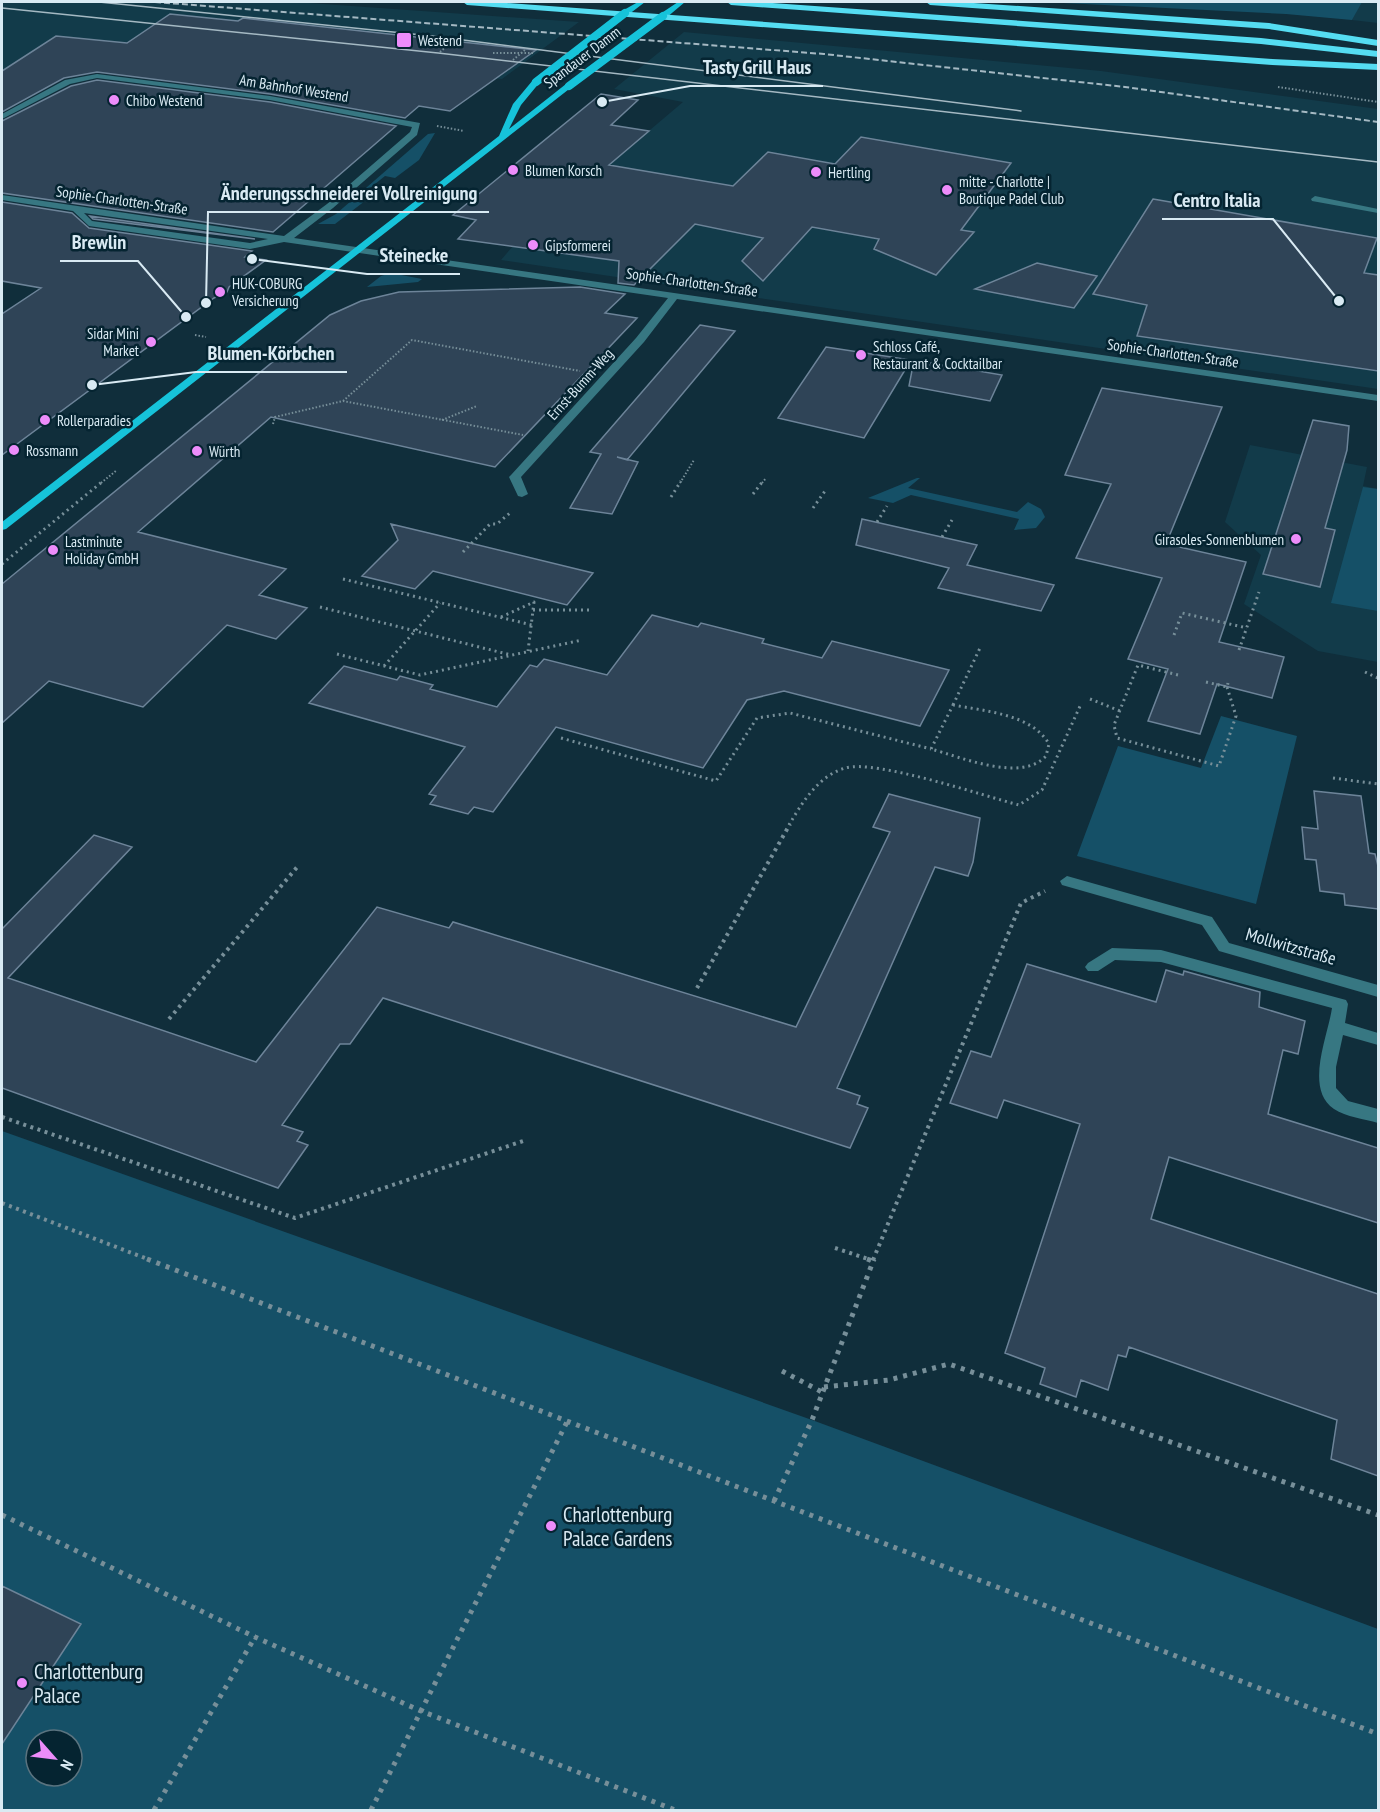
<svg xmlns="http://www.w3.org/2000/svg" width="1380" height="1812" font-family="'PT Sans Narrow',sans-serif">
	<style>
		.built { fill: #123b4a }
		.green { fill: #155067; fill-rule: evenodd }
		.building { fill: #2f4457; stroke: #6d8499; stroke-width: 1.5 }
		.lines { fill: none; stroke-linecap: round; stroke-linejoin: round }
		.path-far3 { stroke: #778f99; stroke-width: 2; stroke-dasharray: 1.5 2; stroke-linecap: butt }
		.path-far2 { stroke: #778f99; stroke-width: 3; stroke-dasharray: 2 4; stroke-linecap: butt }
		.path-far1 { stroke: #778f99; stroke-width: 4; stroke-dasharray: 3 4.5; stroke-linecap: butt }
		.path { stroke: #778f99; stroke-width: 5; stroke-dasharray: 4 6; stroke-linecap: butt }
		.minor { fill: #377782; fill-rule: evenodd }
		.major { fill: #16c3da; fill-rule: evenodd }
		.highway { fill: #55ddf2; fill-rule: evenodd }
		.tram { stroke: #a5b9c3; stroke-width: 1.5 }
		.rail { stroke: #a5b9c3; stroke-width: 2; stroke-dasharray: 6 3; stroke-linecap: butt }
		.major-bridge { stroke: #16c3da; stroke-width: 8 }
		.poi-dot { fill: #ec8cfa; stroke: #052431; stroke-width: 2 }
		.labels { text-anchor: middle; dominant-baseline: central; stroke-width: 5; stroke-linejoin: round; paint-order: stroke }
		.far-poi-label { font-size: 15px; fill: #d9eaf3; stroke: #052431; text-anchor: start }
		.far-street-label { font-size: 15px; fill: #d9eaf3; stroke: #052431 }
		.street-label { font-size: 18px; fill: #d9eaf3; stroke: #052431 }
		.near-poi-label { font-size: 21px; fill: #d9eaf3; stroke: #052431; text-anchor: start }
		.leader { fill: none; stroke: #d9eaf3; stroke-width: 2 }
		.callout-dot { fill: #d9eaf3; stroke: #052431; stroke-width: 2 }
		.callout-label { font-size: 20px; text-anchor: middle; font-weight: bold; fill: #d9eaf3; stroke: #052431; stroke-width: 5; stroke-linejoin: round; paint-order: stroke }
	</style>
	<rect width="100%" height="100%" fill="#102e3b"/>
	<path class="built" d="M2,2H295L579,22L502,79L373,65L82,69L16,94L2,91Z
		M1361,2H1378V23L1352,20Z
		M684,32L1101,71L1378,109V389L501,260L513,246L683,102L614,89Z
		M1250,445L1367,467L1363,486L1378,489V662L1318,651L1244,604L1261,555L1225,522Z"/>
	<path class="green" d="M1043,2H1362L1352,20L1286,14Z
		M435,133L419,160L395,178L385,176L365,192L374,194L335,224H318L336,214L428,134Z
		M391,273L422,279L418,282L367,287L381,276Z
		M917,478H920L908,488L1017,512L1028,502L1041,509L1045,517L1036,528L1014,530L1019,519L911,495L893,503L868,498Z
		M1363,487L1378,489V611L1331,603Z
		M1221,716L1297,736L1256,904L1077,856L1118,746L1201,768Z
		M2,1131L812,1420L1378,1629V1810H2ZM36,1740H72V1776H36Z"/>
	<path class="building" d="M170,14L238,21L243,18L536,50L450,111L419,106L405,118L270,94L97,72L64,78L2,112V71L56,36L127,43Z
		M97,80L270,102L396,126L273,232L2,193V121L71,86Z
		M601,94L638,100L611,125L649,131L609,165L733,186L768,152L835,164L861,137L1011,163L961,230L974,232L936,275L874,249L879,239L812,227L763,281L742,261L763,238L695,224L634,285L618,283L619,261L458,239L476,220L453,215Z
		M1153,199L1377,238L1364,273L1378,275V371L1137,336L1147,305L1093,294Z
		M2,202L72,213L89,228L252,251L245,257L266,260L229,287L227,292L214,298L2,455V314L41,288L2,281Z
		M90,216L255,239L93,219Z
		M1037,263L1097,276L1074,308L975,289Z
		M580,287L625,294L605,313L637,318L495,467L271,417L138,532L286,569L259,595L307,608L276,639L227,625L143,707L49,681L2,723V584L330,315L361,301L399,292Z
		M700,325L735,331L627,460L617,457L638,462L612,514L570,508L601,454L590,452Z
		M826,347L911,360L864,438L778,418Z
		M914,360L1002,375L990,401L909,386Z
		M1102,388L1222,407L1166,544L1246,562L1219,642L1284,657L1272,698L1217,684L1200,734L1148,721L1168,669L1128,659L1162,578L1076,558L1111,484L1065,475Z
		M1313,420L1349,426L1347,450L1325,528L1335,530L1320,587L1263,574Z
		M862,519L977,545L967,565L1054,585L1041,611L938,588L949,568L856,545Z
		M391,524L437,535L593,573L567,605L433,571L415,589L362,576L398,540Z
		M652,615L698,627L701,623L764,639L762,643L822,658L832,641L949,670L920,726L784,691L747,700L703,768L556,727L493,812L474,807L468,814L430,804L436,796L429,794L465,747L309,703L344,666L397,680L400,676L433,685L430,689L497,707L530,665L537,667L544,659L607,675Z
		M1314,791L1361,796L1369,853L1375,854L1378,866V909L1345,905L1344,894L1320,891L1316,860L1305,859L1302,827L1318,829Z
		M889,794L980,818L973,862L968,876L935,867L837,1088L860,1096L857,1104L868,1108L850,1148L383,998L350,1044H340L282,1125L303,1132L297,1141L308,1145L278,1188L2,1088V929L94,835L132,847L8,978L256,1062L377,907L449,928L453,922L796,1027L890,832L873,827Z
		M1027,964L1156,1002L1166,970L1183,975L1184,971L1260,992L1259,1007L1305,1021L1298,1054L1283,1050L1268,1114L1378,1148V1223L1169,1157L1151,1219L1378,1294V1476L1331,1459L1337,1420L1129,1347L1126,1357L1118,1355L1108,1390L1081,1380L1076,1397L1040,1384L1045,1368L1005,1353L1080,1124L1004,1100L997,1118L950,1103L971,1051L991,1057Z
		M2,1586L81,1624L2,1744Z"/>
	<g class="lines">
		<path class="path-far3" d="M440,52L454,40
			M493,53H534
			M513,60L526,49
			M1278,87L1378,102
			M437,126L464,131
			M195,335L206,337
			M343,401L412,340L580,371
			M442,420L477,406
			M273,424L275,417L343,401L523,435
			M101,483L117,470
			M680,483L694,460
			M762,483L766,478"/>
		<path class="path-far2" d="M753,494L763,481
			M671,497L681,481
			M813,508L825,491
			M877,522L887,506
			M942,537L952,520
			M463,552L490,524H497L511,512
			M2,564L103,481
			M343,579L532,625
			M320,607L511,655
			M533,610H589
			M501,617L534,602L528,651
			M1174,635L1182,613L1247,628
			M1239,650L1259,592
			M337,654L420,675L582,640
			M384,666L440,603
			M1365,672L1378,678
			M1178,675L1138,665L1114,725L1117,738L1219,766L1236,716L1227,687
			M1206,682L1227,687L1228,683
			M1090,699L1120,711
			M953,705C984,711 1032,714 1049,744L1046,756C1021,783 961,757 931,749Z
			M953,705L980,648
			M561,738L716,781L757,718L790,713L931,749
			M1333,778L1378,784
			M789,825C802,803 818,776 845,768C875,759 984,796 1019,805L1042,790L1081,704"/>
		<path class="path-far1" d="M697,988L790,824
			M169,1019L298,866
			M2,1117L295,1218L523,1141
			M2,1203L150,1260
			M835,1248L871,1260
			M873,1260L1021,903L1045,891"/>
		<path class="path" d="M147,1259L1378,1734
			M867,1259L873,1261
			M782,1371L822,1392
			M824,1387L889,1380L949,1364L1378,1515
			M774,1501L812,1420L874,1259
			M2,1515L255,1637L421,1711L675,1810
			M154,1810L255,1637
			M371,1810L568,1420"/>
		<path class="minor" d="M97,74L270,96L420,123L417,135L333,208L294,238L1378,395V401L677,299L644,342L521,477L528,494L522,497L518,496L509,477L511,475L636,338L668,298L284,242L250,249L89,226L73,211L2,200V195L284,236L327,204L410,132L412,127L270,100L97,78L70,84L2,119V114L65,80ZM84,213L268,239L250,243L92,221Z
			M1315,196L1378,209V213L1312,201L1311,199Z
			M1067,876L1212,917L1229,943L1378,985V997L1219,951L1202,925L1062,885L1060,881Z
			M1112,948L1161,950L1346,1000L1348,1004L1345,1023L1378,1033V1045L1343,1035L1336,1067V1088L1348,1101L1378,1109V1123C1365,1119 1346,1117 1334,1109C1304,1089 1328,1036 1332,1008L1161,962L1115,960L1098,971H1088L1085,967L1088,963Z"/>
		<path class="major" d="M638,2H645L628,15H622V11Z
			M678,2H685L666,18H660V14Z
			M533,80L540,82L521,105L509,129L566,84L573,86L6,529L2,530V522L499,136L513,104Z"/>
		<path class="highway" d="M463,2H494L1272,59L1378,64V70L1272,65L467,5Z
			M727,2H758L1261,38L1378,51V57L1261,44L731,5Z
			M926,2H959L1269,23L1378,40V46L1269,29L930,5Z"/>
		<path class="tram" d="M99,2L432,36L1021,111
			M2,8L438,53L1378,162"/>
		<path class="rail" d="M155,2L824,54L1125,87L1378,122"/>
		<path class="major-bridge" d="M536,82L625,13
			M569,86L663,16"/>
	</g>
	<g class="poi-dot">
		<rect x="396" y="32" width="16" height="16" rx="3"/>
		<circle cx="114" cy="100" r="6"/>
		<circle cx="513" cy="170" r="6"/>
		<circle cx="816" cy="172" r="6"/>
		<circle cx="947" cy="190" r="6"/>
		<circle cx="533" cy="245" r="6"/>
		<circle cx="220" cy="292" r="6"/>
		<circle cx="151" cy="342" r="6"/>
		<circle cx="861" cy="355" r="6"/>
		<circle cx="45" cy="420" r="6"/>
		<circle cx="14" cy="450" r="6"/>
		<circle cx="197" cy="451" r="6"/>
		<circle cx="1296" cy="539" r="6"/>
		<circle cx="53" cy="550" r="6"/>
		<circle cx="551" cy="1526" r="6"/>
		<circle cx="22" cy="1683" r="6"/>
	</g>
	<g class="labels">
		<g class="far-poi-label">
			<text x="418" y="40">Westend</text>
			<text x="126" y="100">Chibo Westend</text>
			<text x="525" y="170">Blumen Korsch</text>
			<text x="828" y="172">Hertling</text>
			<text x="959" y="181">mitte - Charlotte |<tspan x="959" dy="17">Boutique Padel Club</tspan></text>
			<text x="545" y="245">Gipsformerei</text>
			<text x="232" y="283">HUK-COBURG<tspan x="232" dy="17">Versicherung</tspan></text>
			<text x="139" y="333" text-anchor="end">Sidar Mini<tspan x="139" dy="17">Market</tspan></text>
			<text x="873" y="346">Schloss Café,<tspan x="873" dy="17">Restaurant &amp; Cocktailbar</tspan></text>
			<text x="57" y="420">Rollerparadies</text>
			<text x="26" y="450">Rossmann</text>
			<text x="209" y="451">Würth</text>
			<text x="1284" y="539" text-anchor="end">Girasoles-Sonnenblumen</text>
			<text x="65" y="541">Lastminute<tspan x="65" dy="17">Holiday GmbH</tspan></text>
		</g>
		<g class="far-street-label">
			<text transform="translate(582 57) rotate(-37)">Spandauer Damm</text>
			<text transform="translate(294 88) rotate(9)">Am Bahnhof Westend</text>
			<text transform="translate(122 200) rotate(8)">Sophie-Charlotten-Straße</text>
			<text transform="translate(692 282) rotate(8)">Sophie-Charlotten-Straße</text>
			<text transform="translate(1173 353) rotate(8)">Sophie-Charlotten-Straße</text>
			<text transform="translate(580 384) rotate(-48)">Ernst-Bumm-Weg</text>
		</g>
		<g class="street-label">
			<text transform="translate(1291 946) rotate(16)">Mollwitzstraße</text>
		</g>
		<g class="near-poi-label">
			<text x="563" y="1514">Charlottenburg<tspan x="563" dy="24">Palace Gardens</tspan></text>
			<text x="34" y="1671">Charlottenburg<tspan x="34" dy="24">Palace</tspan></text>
		</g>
	</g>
	<path class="leader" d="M602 102L690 86H823M206 303L208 212H489M1339 301L1273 219H1162M186 317L138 261H60M252 259L367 274H460M92 385L196 372H347"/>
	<g class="callout-dot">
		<circle cx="602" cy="102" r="6"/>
		<circle cx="206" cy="303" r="6"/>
		<circle cx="1339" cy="301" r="6"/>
		<circle cx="186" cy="317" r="6"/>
		<circle cx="252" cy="259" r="6"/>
		<circle cx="92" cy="385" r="6"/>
	</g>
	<g class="callout-label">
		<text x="757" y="74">Tasty Grill Haus</text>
		<text x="349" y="200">Änderungsschneiderei Vollreinigung</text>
		<text x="1217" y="207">Centro Italia</text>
		<text x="99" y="249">Brewlin</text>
		<text x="414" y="262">Steinecke</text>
		<text x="271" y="360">Blumen-Körbchen</text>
	</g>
	<rect width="1380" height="1812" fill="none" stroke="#d9eaf3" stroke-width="6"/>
	<g transform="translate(54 1758) rotate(118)"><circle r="28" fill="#052431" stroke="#5a737f" stroke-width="1.5"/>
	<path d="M0-4.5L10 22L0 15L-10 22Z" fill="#ec8cfa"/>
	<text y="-9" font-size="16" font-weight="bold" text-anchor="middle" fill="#d9eaf3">N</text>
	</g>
</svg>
